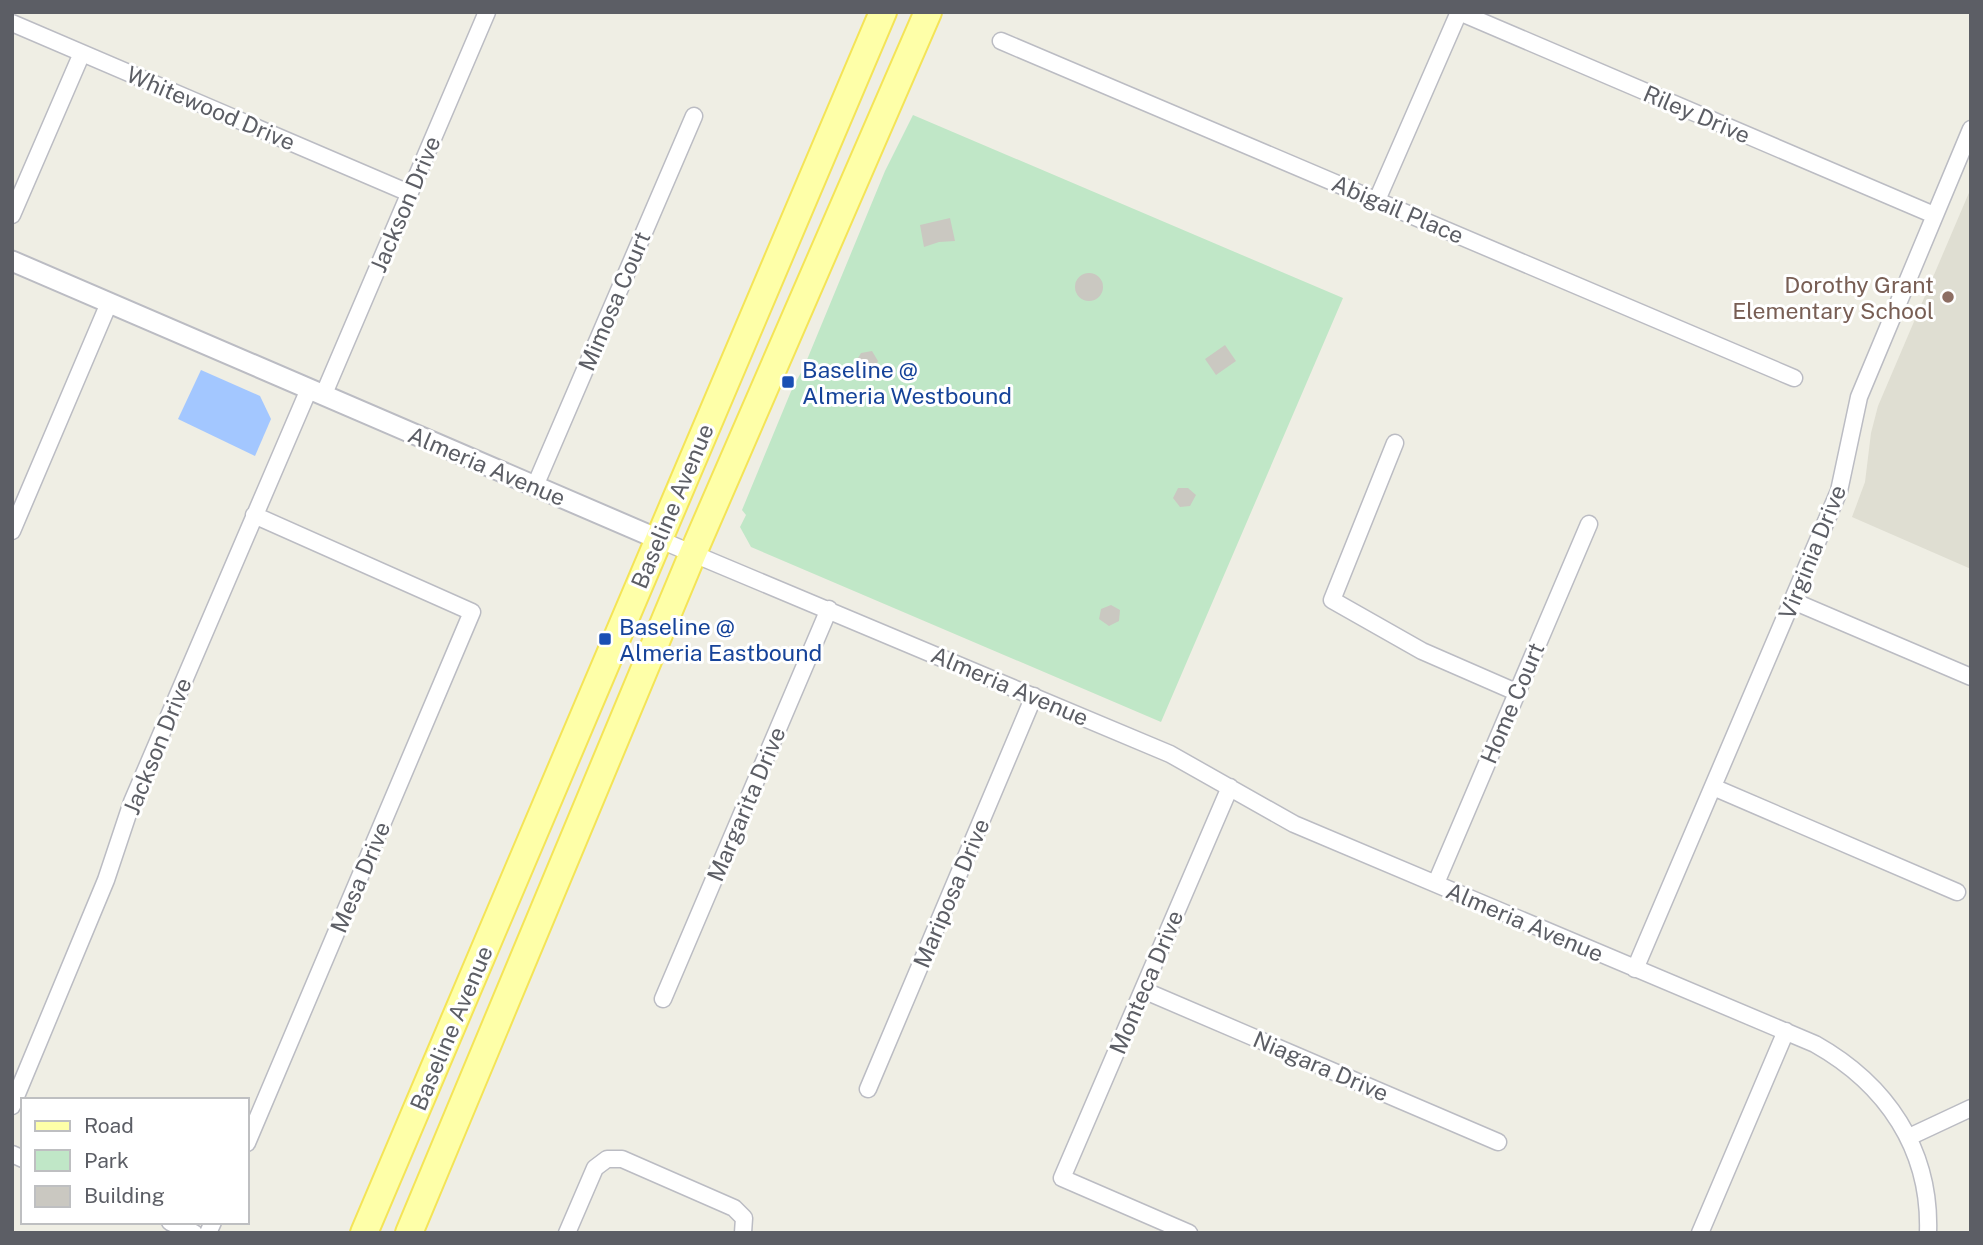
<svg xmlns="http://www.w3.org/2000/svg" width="1983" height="1245" font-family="'Public Sans',sans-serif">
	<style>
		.education { fill: #dfded2 }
		.green { fill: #c0e7c7 }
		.water { fill: #a3c7ff }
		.building { fill: #cac8c1 }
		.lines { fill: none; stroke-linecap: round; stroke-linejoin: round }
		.minor-casing { stroke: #bbbcc3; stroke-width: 19 }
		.tertiary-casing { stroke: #bbbcc3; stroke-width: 23 }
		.primary-casing { stroke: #f4e457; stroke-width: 30 }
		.minor { stroke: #fff; stroke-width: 16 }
		.tertiary { stroke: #fff; stroke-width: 19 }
		.primary { stroke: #feffa8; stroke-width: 26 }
		.education-dot { fill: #8d6e63; stroke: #fff; stroke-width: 2.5 }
		.transit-dot { fill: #1a4fb4; stroke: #fff; stroke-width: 2.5 }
		.labels { text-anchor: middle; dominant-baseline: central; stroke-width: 6; stroke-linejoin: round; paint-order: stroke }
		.street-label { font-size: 23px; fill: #5c5e65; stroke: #fff }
		.education-label { font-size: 23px; fill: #785e54; stroke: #fff; text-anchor: end }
		.transit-label { font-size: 23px; fill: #164399; stroke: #fff; text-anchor: start }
	</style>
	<rect width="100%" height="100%" fill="#efeee4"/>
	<path class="education" d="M1971,188V569L1852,517L1865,482L1871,433L1878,406Z"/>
	<path class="green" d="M913,115L1343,298L1161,722L751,547L740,527L746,515L742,510L792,389L804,367L885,171Z"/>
	<path class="water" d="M201,370L260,396L271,419L255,456L178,419Z"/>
	<path class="building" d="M950,218L955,241L939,242L924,247L920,225Z
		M1075 287a14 14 0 1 1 28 0a14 14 0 1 1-28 0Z
		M1225,345L1236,361L1216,375L1205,359Z
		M872,351L878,361L874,370L863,372L855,363L861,353Z
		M1178,488H1188L1196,495L1190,506L1180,507L1173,498Z
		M1111,605L1120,610L1119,621L1109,626L1099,619L1101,609Z"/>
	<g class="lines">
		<defs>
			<path id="minor" d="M1459,12L1934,215
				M12,23L409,193
				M1001,41L1794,378
				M1377,200L1459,12
				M12,215L82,53
				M323,396L487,12
				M1395,443L1332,600L1422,651L1516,692
				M535,486L694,116
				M12,531L109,303
				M658,539L1170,754L1294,824L1815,1044C1886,1084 1931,1149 1928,1233
				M1793,601L1971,677
				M1713,787L1957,892
				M1436,883L1589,524
				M1635,969L1839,491L1859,397L1971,129
				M1143,990L1498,1142
				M663,999L829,609
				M868,1089L1034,696
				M12,1106L106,880L132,802L309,389
				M1909,1137L1971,1108
				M247,1143L472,612L254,515
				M12,1154L23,1159
				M170,1222L194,1233
				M208,1233L213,1222
				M567,1233L595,1168L607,1159H622L734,1208L744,1218L743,1233
				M1189,1233L1062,1178L1230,787
				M1700,1233L1786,1031"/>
			<path id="tertiary" d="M12,261L658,539"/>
			<path id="primary" d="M364,1233L883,12
				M409,1233L693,553L928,12"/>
		</defs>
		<use href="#minor" class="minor-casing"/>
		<use href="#tertiary" class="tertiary-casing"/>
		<use href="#primary" class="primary-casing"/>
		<use href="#minor" class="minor"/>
		<use href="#tertiary" class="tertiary"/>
		<use href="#primary" class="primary"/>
	</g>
	<circle class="education-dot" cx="1948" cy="297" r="7"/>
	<g class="transit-dot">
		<rect x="781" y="375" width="14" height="14" rx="3.5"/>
		<rect x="598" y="632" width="14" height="14" rx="3.5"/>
	</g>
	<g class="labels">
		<g class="street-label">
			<text transform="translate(211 108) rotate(23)">Whitewood Drive</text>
			<text transform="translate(1697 114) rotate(23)">Riley Drive</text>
			<text transform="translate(405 204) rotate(-67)">Jackson Drive</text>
			<text transform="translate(1398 209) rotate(23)">Abigail Place</text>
			<text transform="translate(614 301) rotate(-67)">Mimosa Court</text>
			<text transform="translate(487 466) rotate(23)">Almeria Avenue</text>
			<text transform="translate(672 506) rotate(-67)">Baseline Avenue</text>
			<text transform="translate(1812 552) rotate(-68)">Virginia Drive</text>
			<text transform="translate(1010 686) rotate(23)">Almeria Avenue</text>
			<text transform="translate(1512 703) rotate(-67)">Home Court</text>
			<text transform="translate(157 746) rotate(-68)">Jackson Drive</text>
			<text transform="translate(746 804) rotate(-67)">Margarita Drive</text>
			<text transform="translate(360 877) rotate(-67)">Mesa Drive</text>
			<text transform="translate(951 893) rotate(-67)">Mariposa Drive</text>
			<text transform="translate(1525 922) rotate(23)">Almeria Avenue</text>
			<text transform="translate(1146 982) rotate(-67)">Monteca Drive</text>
			<text transform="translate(451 1028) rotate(-67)">Baseline Avenue</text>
			<text transform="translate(1321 1066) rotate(23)">Niagara Drive</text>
		</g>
		<g class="education-label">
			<text x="1934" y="284">Dorothy Grant<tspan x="1934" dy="26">Elementary School</tspan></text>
		</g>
		<g class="transit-label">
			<text x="802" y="369">Baseline @<tspan x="802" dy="26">Almeria Westbound</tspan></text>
			<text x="619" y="626">Baseline @<tspan x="619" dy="26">Almeria Eastbound</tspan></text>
		</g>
	</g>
	<rect width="1983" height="1245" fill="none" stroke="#5c5e65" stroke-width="28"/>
	<rect x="21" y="1098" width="228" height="126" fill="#ffffff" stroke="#bebfc1" stroke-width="2"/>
	<rect x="35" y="1121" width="35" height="10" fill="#feffa8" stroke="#bebfc1" stroke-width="2"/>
	<text x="84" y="1133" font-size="21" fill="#5c5e65">Road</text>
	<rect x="35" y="1150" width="35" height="21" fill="#c0e7c7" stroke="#bebfc1" stroke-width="2"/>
	<text x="84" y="1168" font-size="21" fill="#5c5e65">Park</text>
	<rect x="35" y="1186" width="35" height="21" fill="#cac8c1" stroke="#bebfc1" stroke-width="2"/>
	<text x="84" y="1203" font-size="21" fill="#5c5e65">Building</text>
</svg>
